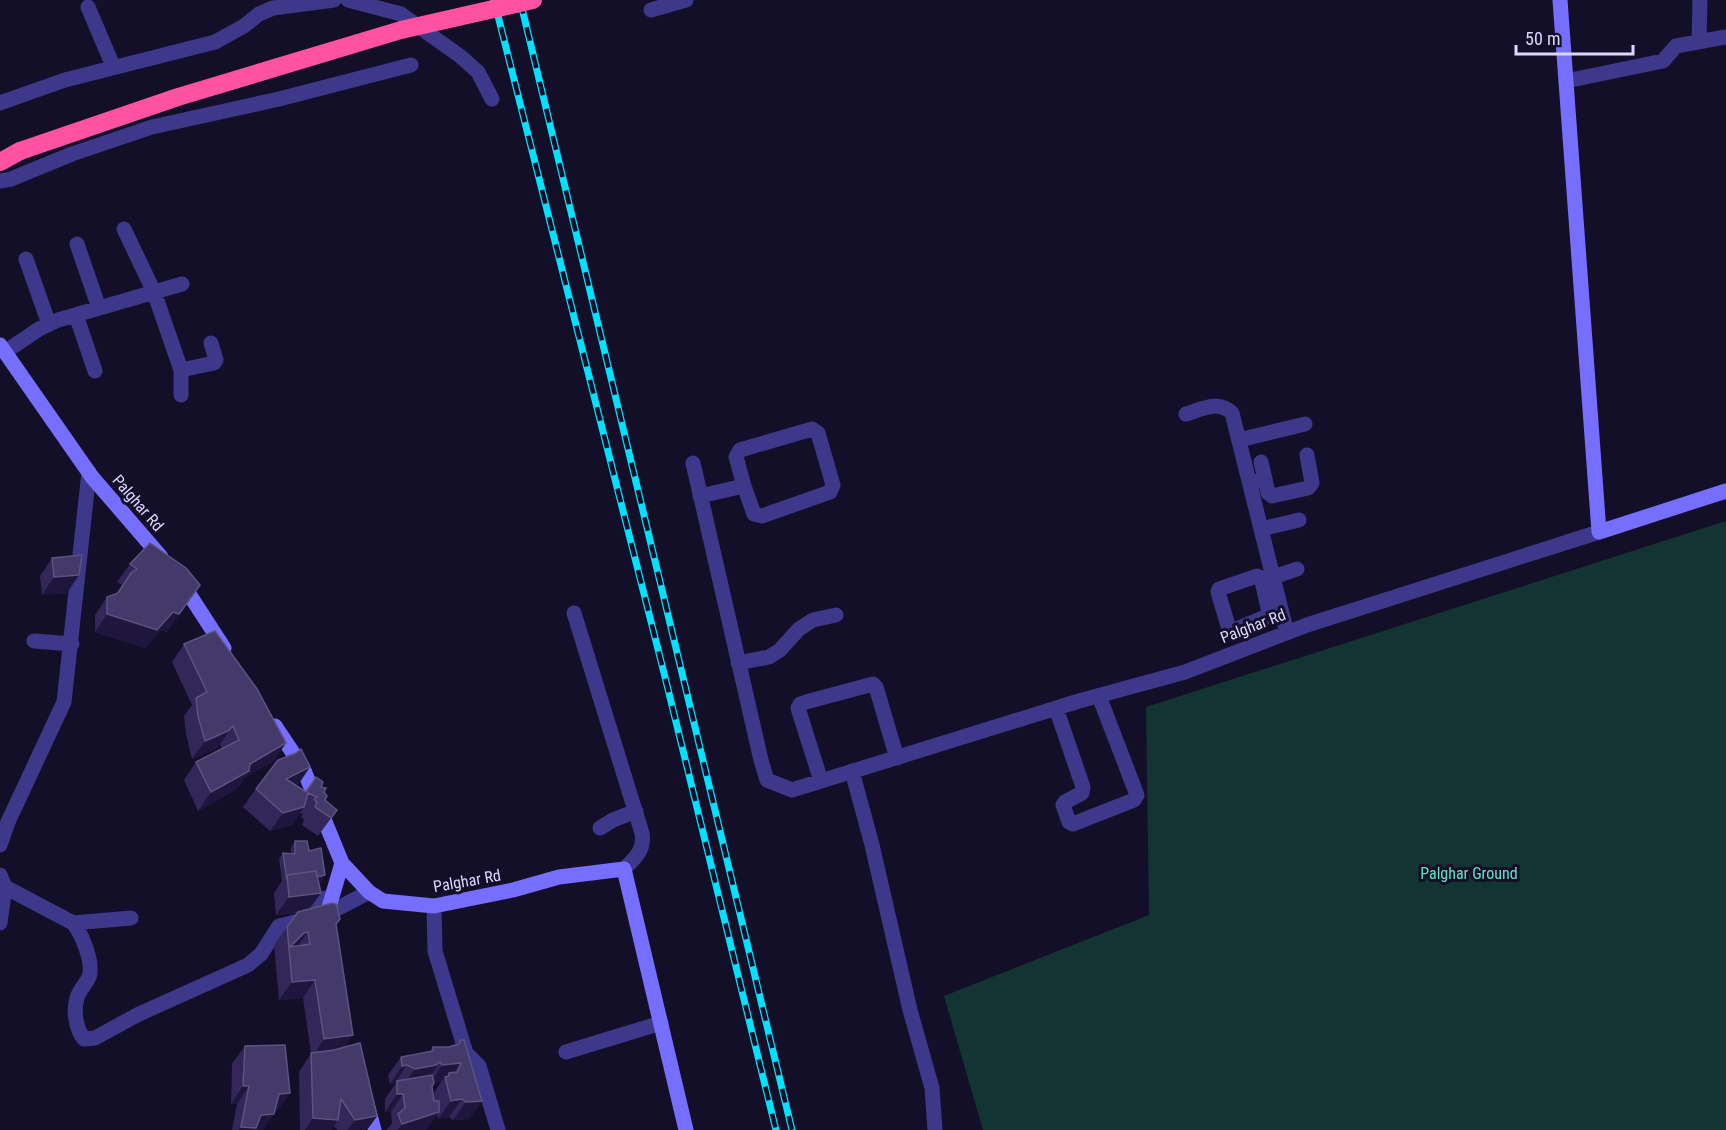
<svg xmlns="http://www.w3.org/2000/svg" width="1726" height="1130" font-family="'Roboto Condensed',sans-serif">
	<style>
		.green { fill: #123433 }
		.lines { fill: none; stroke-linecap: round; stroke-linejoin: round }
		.street { stroke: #3d388a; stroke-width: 15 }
		.secondary { stroke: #756eff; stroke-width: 15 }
		.highway { stroke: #ff52a2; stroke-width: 18 }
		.rail-casing { stroke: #03e1ff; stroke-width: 7 }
		.rail { stroke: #140f29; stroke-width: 4.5; stroke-dasharray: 14; stroke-linecap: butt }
		.highway-bridge { stroke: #ff52a2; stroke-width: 18 }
		.wall { fill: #322758; fill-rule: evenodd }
		.shaded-wall { fill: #1e163d }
		.building { fill: #443a6a; stroke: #5c5381; stroke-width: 1.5; fill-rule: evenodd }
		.labels { text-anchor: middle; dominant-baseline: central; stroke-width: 6; stroke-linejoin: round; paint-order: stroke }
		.street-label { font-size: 16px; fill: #ddd7ff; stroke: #140f29 }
		.park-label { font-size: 16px; fill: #5de5c6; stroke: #140f29 }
	</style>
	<rect width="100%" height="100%" fill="#140f29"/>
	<path class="green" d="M1726,521V1130H983L944,996L1149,915L1146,707Z"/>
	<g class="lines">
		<path class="street" d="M348,0L401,14L460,56L478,72L492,99
			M88,7L113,66
			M651,10L686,0
			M1699,42L1700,0
			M1566,81L1663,61L1676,46L1726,37
			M0,103L65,80L215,42L244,26L259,14L273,8L334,0
			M0,181L11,179L72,154L152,127L279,99L411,65
			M124,229L154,292L181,370V395
			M77,244L99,308
			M26,259L49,324
			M76,315L95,371
			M5,352L39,329L58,320L182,284
			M181,370L214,363L216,360L211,343
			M1186,414C1202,409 1219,400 1232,413L1287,633
			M1239,440L1305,424
			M1261,462L1265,479
			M693,463L761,760L767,780L792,790L1079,701L1185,672L1307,625L1599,532
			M1250,483L1265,479L1268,493L1272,496L1308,488L1312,483L1307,455
			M700,496L744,486L736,457L740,450L812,429L818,433L833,485L830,492L762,516L754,514L744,486
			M1261,529L1299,520
			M1262,581L1269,613L1268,616L1232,631L1229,629L1218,592L1219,589L1257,576L1260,577L1262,581L1297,569
			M574,613L642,833C645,850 635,858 624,869
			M34,641L72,644
			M738,663L769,657L780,650L799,629L813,620L836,615
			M1056,708L1083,787L1082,793L1065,802L1063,805L1069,822L1073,824L1134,800L1137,795L1099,696
			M852,771L872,845L910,1010L932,1088L935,1130
			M821,781L798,708L800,704L806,702L873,684L876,687L897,758
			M600,828L613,820L636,811
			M0,845L8,822L64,702L89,472
			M0,875L5,887L73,923C82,934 94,963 89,977C86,984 79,990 77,998C73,1011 76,1029 84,1039L95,1038L139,1014L248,965L261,954L279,926L327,914L369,892
			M0,888L5,887L0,923
			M311,901L331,897
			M434,906L435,951L466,1053L479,1066L498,1130
			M73,923L131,918
			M566,1052L661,1023"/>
		<path class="secondary" d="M1560,0L1599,532L1726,491
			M0,345L92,477L161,557
			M180,580L224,648
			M275,726L303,768L342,863L369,892L383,901L434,906L513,890L559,877L624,869L686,1130
			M329,923L327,914L342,863
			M367,1104L374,1130"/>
		<path class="highway" d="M0,162L20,151"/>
		<defs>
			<path id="rail" d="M494,0L665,677L776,1130
				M520,0L792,1130"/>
		</defs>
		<use href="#rail" class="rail-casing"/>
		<use href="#rail" class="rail"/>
		<path class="highway-bridge" d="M20,151L178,97L401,30L533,0"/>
	</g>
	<path class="wall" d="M150,543L167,632L161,630L145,648L95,632V615L107,597L116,594L122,585L117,582L130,564Z
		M52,558L67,593L42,595L40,576Z
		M184,644L274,761L245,777L237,789L198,811L184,780L196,762L222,749L220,744L216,749L192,759L186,734L184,716L192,705L172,662Z
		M316,777L324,792L325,800L337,810L318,836L302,825L304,820L301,817L303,815L300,813L292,825L270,831L243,807L256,789L298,785L296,786L305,792Z
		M295,841L309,851L321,882H318L310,908L340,919L336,925L353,1035L344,1048L377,1116L367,1130H337L334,1126L331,1130H300L299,1072L311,1053L303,998L279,1000L274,945L297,913L276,915L274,893L282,881L279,859L283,853L291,854V848Z
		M460,1040L482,1101L469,1119L453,1120L449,1117L438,1119L437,1114L426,1130H387L392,1123L391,1112H385V1099L396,1083H395L390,1084L388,1075L401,1057L430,1051L433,1047H449L456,1045ZM441,1082L433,1094L432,1087L434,1083Z
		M245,1046L290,1093L277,1111H275L263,1130H232L237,1104H231L232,1064Z"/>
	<path class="shaded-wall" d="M79,575L67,593L42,595L54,577Z
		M200,585L167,632L161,630L145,648L95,632L107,614L173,612Z
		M233,726L220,744L216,749L192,759L205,741Z
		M286,743L274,761L245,777L237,789L198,811L211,792L250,764Z
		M310,767L298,785L273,797L286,779Z
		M304,807L292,825L270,831L283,813Z
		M325,875L321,882L288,888L287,883Z
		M321,893L308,911L276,915L289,897Z
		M308,932L295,950L289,949L304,933Z
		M315,980L303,998L279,1000L292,982Z
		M353,1035L340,1053L312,1057L324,1039Z
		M440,1062L428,1080L402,1087L415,1069Z
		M461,1063L449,1081V1073L441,1082L430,1084L442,1065Z
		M407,1065L395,1083L390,1084L402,1066Z
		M243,1086H249L237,1104H231Z
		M290,1093L277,1111L266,1112L279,1094Z
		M397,1094H403L391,1112H385Z
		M462,1099L449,1117L438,1119L451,1101Z
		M482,1101L469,1119L453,1120L466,1102Z
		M439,1112L426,1130H398L402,1124Z
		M274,1114L263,1130H239L241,1127L261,1115Z
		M377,1116L367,1130H348L355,1120Z
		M313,1118L338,1120L331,1130H305Z"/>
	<path class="building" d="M150,543L186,568L200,585L179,614L173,612L157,630L107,614V597L118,593L131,573L137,569L130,564Z
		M82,555L79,575L54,577L52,558Z
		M215,631L257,689L286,743L250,764L249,771L211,792L196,762L239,740L233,726L228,731L205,741L198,716L196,698L207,692L184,644Z
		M301,749L310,767L286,779L306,792L316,777L323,782L321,787L326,788L324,792L327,796L325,800L337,810L331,818L315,807L317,802L314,799L317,797L308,793L304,807L283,813L256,789L278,760L296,753Z
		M295,841H307L309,851L321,848L325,875L317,877L316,871L287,875V880L283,853L295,854Z
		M316,871L321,893L289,897L287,875Z
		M332,903L336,904L340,919L336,924L353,1035L324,1039L315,980L292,982L287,927L298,912ZM308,932L310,944L290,947L304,933Z
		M460,1040H464L482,1101L466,1102L462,1099L451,1101L445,1077L449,1076V1073L457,1072L461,1063L442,1065L440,1062L436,1065L415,1069L407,1065L402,1066L401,1057L433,1051V1047H449L459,1044Z
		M360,1043L377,1116L355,1120L341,1099L338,1120L313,1118L311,1053L334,1050Z
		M285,1045L290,1093L279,1094L274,1114L261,1115L256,1128L241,1127L249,1086H243L245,1046Z
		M432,1075L434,1083L432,1087L434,1101H439V1112L402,1124L398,1114L405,1108L403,1094H397V1081Z"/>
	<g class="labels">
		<g class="street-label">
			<text transform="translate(138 503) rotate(49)">Palghar Rd</text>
			<text transform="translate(1253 626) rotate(-21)">Palghar Rd</text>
			<text transform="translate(467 881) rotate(-10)">Palghar Rd</text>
		</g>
		<g class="park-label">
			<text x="1469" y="873">Palghar Ground</text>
		</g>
	</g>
	<path d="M1516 45v9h117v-9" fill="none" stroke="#ddd7ff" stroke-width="3"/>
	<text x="1525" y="45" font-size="18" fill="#ddd7ff" stroke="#140f29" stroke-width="4.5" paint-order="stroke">50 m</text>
</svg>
